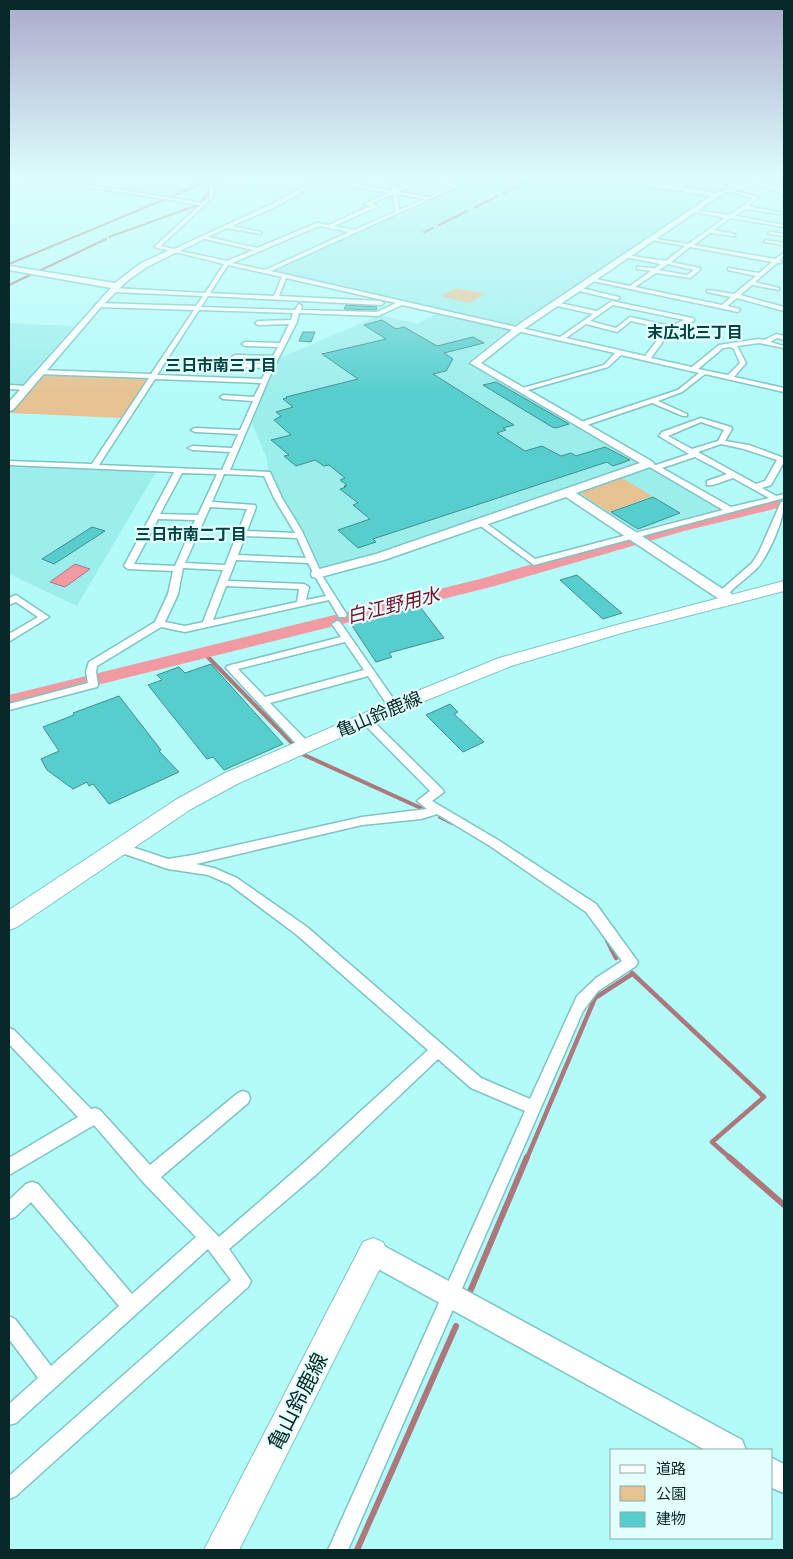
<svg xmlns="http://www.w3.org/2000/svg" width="793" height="1559" font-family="Mulish,'Noto Sans JP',sans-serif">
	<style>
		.built { fill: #9ceeed }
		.green { fill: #e6c292 }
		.water { fill: #f29aa1; stroke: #ac787c }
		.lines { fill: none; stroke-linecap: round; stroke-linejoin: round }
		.stream-far3 { stroke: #ac787c; stroke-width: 2 }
		.stream-far2 { stroke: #ac787c; stroke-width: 4 }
		.stream-far1 { stroke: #ac787c; stroke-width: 4.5 }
		.stream { stroke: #ac787c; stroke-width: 6 }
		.river { fill: #f29aa1; fill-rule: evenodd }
		.building { fill: #57cece; stroke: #458c8b }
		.street-casing { stroke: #7dc4c3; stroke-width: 3 }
		.secondary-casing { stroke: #7dc4c3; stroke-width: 3 }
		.primary-casing { stroke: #7dc4c3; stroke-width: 2 }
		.highway-casing { stroke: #7dc4c3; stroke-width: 3 }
		.street { fill: #fff; fill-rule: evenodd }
		.secondary { fill: #fff; fill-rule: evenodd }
		.primary { fill: #fff; fill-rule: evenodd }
		.highway { fill: #fff; fill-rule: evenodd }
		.labels { text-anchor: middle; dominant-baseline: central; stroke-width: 4.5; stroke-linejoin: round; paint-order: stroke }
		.far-neighbourhood-label { font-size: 16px; font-weight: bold; fill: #034242; stroke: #e3fffe }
		.street-label { font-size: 18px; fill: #082727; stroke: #e3fffe }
		.water-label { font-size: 19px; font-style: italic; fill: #781029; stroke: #e3fffe }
		.near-street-label { font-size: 21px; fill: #082727; stroke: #e3fffe }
	</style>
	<rect width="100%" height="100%" fill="#b2fbf9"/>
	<path class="built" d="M482,176H589L711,196L515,325L273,271V270Z
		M439,312L510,329L467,362L636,460L634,464L400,545L380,555L322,569L319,568L268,471L267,459L251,421L278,359L380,315L418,324Z
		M9,323L72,326L73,327L20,387L9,386Z
		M9,465L156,472L77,606L9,574Z
		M647,468H651L719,507V510L635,530L579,494Z"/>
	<path class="green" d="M457,288L485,294L469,303L440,296Z
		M42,373L151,377L123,418L9,413Z
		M622,478L652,496L609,512L580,493Z"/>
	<path class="water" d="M75,564L90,569L65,587L50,582Z"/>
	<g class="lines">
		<path class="stream-far3" d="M579,176H583
			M530,180L538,176
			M212,186L221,176
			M503,194L527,182
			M201,203L209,191
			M474,208L498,196
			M439,225L467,211
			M424,232L433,228
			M109,237L198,205
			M9,264L204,183L199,176
			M37,272L106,239
			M9,285L30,275"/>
		<path class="stream-far2" d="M203,652L293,744
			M302,754L423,809
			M440,817L452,823"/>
		<path class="stream-far1" d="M606,938L616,958
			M632,973L764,1097L712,1142L730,1158
			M527,1158L595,998L632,974"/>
		<path class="stream" d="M729,1157L784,1205
			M469,1294L527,1157
			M357,1550L456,1326"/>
		<path class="river" d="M777,499L784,503L782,507L684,531L491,587L9,707V695L480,579L674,524Z"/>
	</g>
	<path class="building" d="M346,305L377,307L376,310L344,309Z
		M382,320L396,329L404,327L437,346L473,337L484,343L444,353L453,359L446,371L433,374L514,425L503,428L506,430L497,433L525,451L542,446L561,456L571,453L576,456L605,447L630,460L613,466L607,462L373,539L376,542L358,548L338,530L370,519L353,505L358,503L340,489L346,487L344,486L347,485L340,480L345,478L329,465L324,466L315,460L296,466L284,456L289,455L271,440L291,435L274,420L281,416L276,412L293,407L283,399L287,398L286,397L358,379L322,354L386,339L364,325Z
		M303,332H315L311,342L299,341Z
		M496,382L569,424L556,428L552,427L483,385Z
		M653,497L680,513L638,529L611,512Z
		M92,527L105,531L54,564L42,559Z
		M577,575L622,613L603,619L560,580Z
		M416,608H421L444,638L389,653L392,657L376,662L351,624Z
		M211,664L283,744L224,770L213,757L207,759L148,685L162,680L157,675L179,667L185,673Z
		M119,696L161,750L159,751L179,772L109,804L93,784L89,786L87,782L73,789L47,770L41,759L59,751L43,727L74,715L73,713Z
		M450,704L458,712L454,714L484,742L463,752L426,715Z"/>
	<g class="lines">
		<defs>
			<path id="street" d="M23,176H34L202,203L209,197L210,190L200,176H204L214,190L213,197L161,246L174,249L274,203L306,185L315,176L392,191L391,176H395L397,189L428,176H434L399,192L429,197L475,176H481L271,271L560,337L593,314L553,305L555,302L597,311L612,301L692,318L694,319V321L672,329L651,358L692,367L719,345L759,339L764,340L776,334L784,336V340L777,338L770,342L784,346V348L759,343L737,346L746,363L734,377L784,388V392L705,374L682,392L658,401L687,414V416H683L652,403L581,427H578V423L678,390L699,373L621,355L608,367L521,392L519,391V389L604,365L615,353L402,305L378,316L299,313L297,322L272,371L230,470L270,472L282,498L302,531L323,577L347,615L345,617H339L329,600L185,632L161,627L97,666L96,672L98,685L97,687L9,710V704L88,683L86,672L89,662L155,622L168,594L173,571L128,569L124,566L174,472L9,465V461L92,464L149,378L39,374L36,372L39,370L151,374L194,310L98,307L95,305L98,303L196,306L203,296L113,292L110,290L113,288L205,293L224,264L154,247L200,205ZM315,180L389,193L364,204L370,206L329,225L317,223L257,248L208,237L227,228L261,234V232L232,226C256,215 298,200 315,180ZM393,194L395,212L354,230L334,226L377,207V205L371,204ZM397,194L425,199L399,210ZM319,226L349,232L265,270L232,263ZM204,239H205L253,250L227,261L180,251ZM228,265L282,277L274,296L210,293ZM286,278L396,303L377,312L301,310L302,306L299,304L295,310L201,307L208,296L381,305L384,303L381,301L279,296ZM613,305L685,320L670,326L630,317L616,328L590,321ZM199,310L293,313L291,320L258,321L255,323L258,325L289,324L280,343L245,342L242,344L245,346L278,347L273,356L235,355L232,357L235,359L271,360L269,364L235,363L232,365L235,367L267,368L262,379L157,375ZM631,321L666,329L645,356L566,338L586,324L617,332ZM730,347L734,349L740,363L728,375L698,369L723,348ZM155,379L261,383L254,397L223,395L220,397L223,399L253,401L240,430L195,428L191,430L195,432L238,434L232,448L192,446L188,448L192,450L230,452L222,470L99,465ZM182,473L217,474L198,515L160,514ZM224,474L264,476L274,498L295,533L247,531L256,507L255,505L212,502ZM210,507L247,509L225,565L185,563ZM158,519L195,520L175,566L134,564ZM245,536L297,538L306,558L238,555ZM236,560L308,563L326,596L306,600L309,587L304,584L228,581ZM183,568L223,570L203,622L185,626L165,622L178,594ZM226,586L299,589L297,602L213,620Z
				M695,176H700L678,190L674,189Z
				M701,176H708L742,187L738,188Z
				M749,176H755L765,182L761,183Z
				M775,185H784L782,187L784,188V191L773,187Z
				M728,189L758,197L748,206L783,213L781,214L745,209L735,216L784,225V227L730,218L714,230L735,234V236L710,233L694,245L775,259L784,253V256L780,260L782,263H777L755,282L779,288V290L752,285L740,295L784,307V311L737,298L727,306L740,309L738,312L588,280L591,278L630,286L651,271L637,269V267L655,268L661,264L625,257V255L666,261L685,246L652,240L650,238L688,244L725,218L695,212L693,210L730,215L753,198L728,191ZM690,247L772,262L759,273L728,268V270L756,276L734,294L707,290V292L731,297L722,305L635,287L656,273L690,278L700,270V268L671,262ZM668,264L694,270L687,275L659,270Z
				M770,232L784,234V236L768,234Z
				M766,240L784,243V245L764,242Z
				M577,287L619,297L620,298L617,300L575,290Z
				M9,385L26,386L29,388L26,390L9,389Z
				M701,418L731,427L732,429L725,441L749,445L784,458V462L771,485L762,488L776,496L784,494V498L534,565L475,522L479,520H482L535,559L723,510L648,466L652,464L656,465L689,454L659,436L662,432ZM701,422L724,430L718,441L692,449L668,436ZM721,444L744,449L777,460L765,481L756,484L698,452ZM695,457L727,474L707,481V485H713L733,478L769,498L731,507L662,468Z
				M781,502H784C784,520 770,551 759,566C751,575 739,583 730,592L735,600L733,602H727L720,591L752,563L759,552Z
				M16,595L49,617L10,641L9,634L38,617L16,602L9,605V598Z
				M337,621L340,622L399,707L394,710L390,709L368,676L270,703L309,743L310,746L305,750L301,749L226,668L227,666L341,637L332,624ZM345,642L364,670L265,697L238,669Z
				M366,716L370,718L442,789L444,792L432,801L498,840L596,904L638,962L636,966L598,991L583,1011L348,1550H328L525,1111L471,1088L438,1059L318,1173L229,1249L251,1281L248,1287L16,1496L9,1499V1476L231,1280L208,1249L16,1423L9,1425V1404L38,1378L9,1339V1316L15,1319L51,1366L119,1306L31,1202L15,1217L9,1219V1200L26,1184L32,1182L38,1184L132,1294L196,1237L143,1182L94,1125L9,1175V1158L78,1117L9,1044V1028L14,1030L91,1109L95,1108L100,1110L150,1165L238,1093L243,1091L248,1093L250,1098L248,1103L161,1177L219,1237L306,1161L428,1050L297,935L229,884L208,875L168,869L116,851L114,848L116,845L120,843L168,859L193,855L362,817L427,809L417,801L430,791L362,722L361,720L362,718ZM437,814L490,846L586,912L622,961L596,978L577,996L530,1099L481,1078L307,927L237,878L214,868L196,864L362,825L421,819Z"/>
			<path id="secondary" d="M591,176H607L716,193L776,176H784V178L727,192L719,196L524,329L481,363L653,462L654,464L653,466L576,493L735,597L737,600L735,603H725L566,497L384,560L317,578L312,577L311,574L312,571L376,554L640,463L470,363L518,325L711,196Z
				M172,249L179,251L147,267L127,281L101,307L13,410L9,411V402L111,288L9,270V266L115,283L141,263Z
				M373,1240L742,1440L746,1450H705L364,1261L361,1252L364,1243Z
				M772,1458L784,1464V1493L772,1488Z"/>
			<path id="primary" d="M784,581V591L625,632L511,666L400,711L239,783L191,809L17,927L9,930V910L177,799L225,773L388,703L499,658L613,626Z
				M373,1238L383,1242L387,1252L383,1262L239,1550H204L363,1242Z"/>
			<path id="highway" d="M739,176H750L784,190V195Z"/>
		</defs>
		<use href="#street" class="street-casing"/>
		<use href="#secondary" class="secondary-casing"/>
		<use href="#primary" class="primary-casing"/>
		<use href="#highway" class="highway-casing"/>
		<use href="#street" class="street"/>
		<use href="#secondary" class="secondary"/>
		<use href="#primary" class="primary"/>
		<use href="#highway" class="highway"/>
	</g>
	<linearGradient id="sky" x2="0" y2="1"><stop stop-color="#acaacc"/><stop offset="0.45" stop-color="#dcfdfc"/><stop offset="1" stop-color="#dcfdfc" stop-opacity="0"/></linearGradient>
	<rect width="793" height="394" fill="url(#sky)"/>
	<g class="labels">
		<g class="far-neighbourhood-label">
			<text x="695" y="332">末広北三丁目</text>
			<text x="221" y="365">三日市南三丁目</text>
			<text x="191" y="534">三日市南二丁目</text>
		</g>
		<g class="street-label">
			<text transform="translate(379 714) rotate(-23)">亀山鈴鹿線</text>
		</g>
		<g class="water-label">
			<text transform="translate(393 605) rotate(-14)">白江野用水</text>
		</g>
		<g class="near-street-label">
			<text transform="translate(297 1401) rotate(-63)">亀山鈴鹿線</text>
		</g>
	</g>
	<rect width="793" height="1559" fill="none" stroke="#082727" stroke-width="20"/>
	<rect x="610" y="1449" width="162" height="90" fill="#e3fffe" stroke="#8ba9a8"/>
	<rect x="620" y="1465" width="25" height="8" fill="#ffffff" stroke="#8ba9a8"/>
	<text x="656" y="1474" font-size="15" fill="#082727">道路</text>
	<rect x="620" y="1486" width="25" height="15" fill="#e6c292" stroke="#8ba9a8"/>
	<text x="656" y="1499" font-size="15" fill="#082727">公園</text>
	<rect x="620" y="1512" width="25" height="15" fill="#57cece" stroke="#8ba9a8"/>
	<text x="656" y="1524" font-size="15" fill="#082727">建物</text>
</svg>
